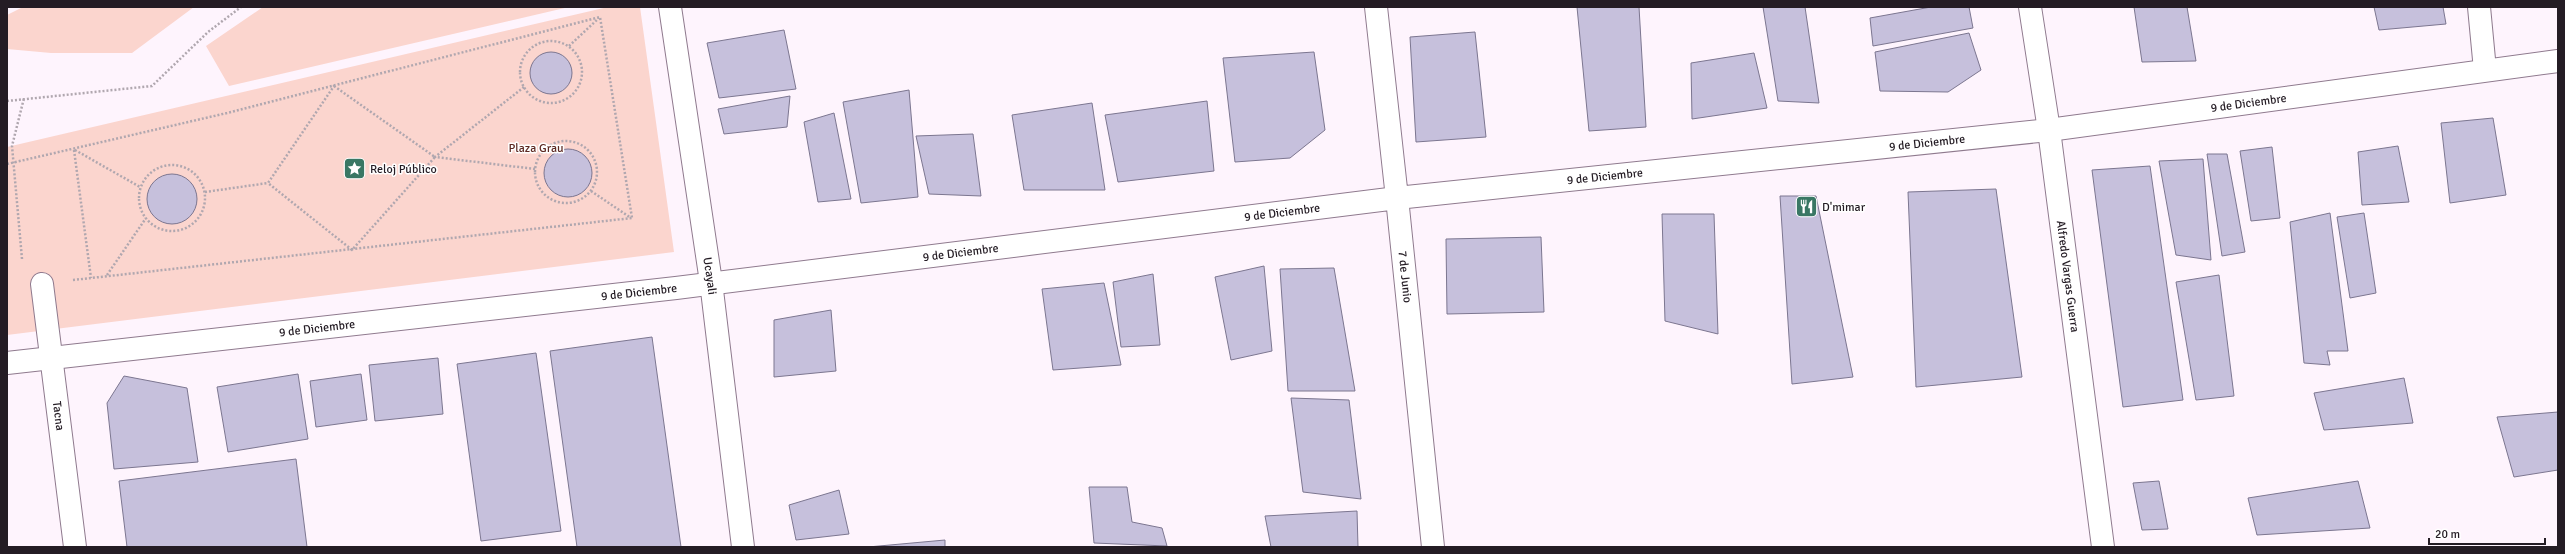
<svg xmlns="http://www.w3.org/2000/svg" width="2565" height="554" font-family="Signika,sans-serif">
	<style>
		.green { fill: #fbd5ce }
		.building { fill: #c6c0dc; stroke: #7c7690 }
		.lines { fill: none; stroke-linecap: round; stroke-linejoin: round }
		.pedestrian-casing { stroke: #8f7a8e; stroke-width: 24 }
		.minor-casing { stroke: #8f7a8e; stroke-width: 24 }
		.tertiary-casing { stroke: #8f7a8e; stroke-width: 24 }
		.path { stroke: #b0a7af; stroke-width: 2.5; stroke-dasharray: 2 2; stroke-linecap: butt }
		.pedestrian { stroke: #fff; stroke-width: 22 }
		.minor { stroke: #fff; stroke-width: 22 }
		.tertiary { stroke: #fff; stroke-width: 22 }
		.labels { text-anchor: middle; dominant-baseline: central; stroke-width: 3; stroke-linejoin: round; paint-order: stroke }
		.street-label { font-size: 12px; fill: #241c24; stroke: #fff }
		.park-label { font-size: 12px; fill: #5d2922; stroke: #fff }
		.poi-label { font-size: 12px; fill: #241c24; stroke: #fff; text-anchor: start }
	</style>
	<rect width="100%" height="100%" fill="#fef4fd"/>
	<path class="green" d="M23,7H194L132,53H51L7,49V15Z
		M263,7H569L229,86L206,46Z
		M608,7H640L674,252L7,335V147Z"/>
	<path class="building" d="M1577,7H1639L1646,127L1589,131Z
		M1763,7H1805L1819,103L1778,101Z
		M1931,7H1969L1973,28L1873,46L1870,18Z
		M2134,7H2187L2196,61L2142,62Z
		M2374,7H2443L2446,24L2379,30Z
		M784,30L796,89L719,98L707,43Z
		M1475,32L1486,137L1416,142L1410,37Z
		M1969,33L1981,70L1948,92L1880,91L1875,52Z
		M530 73a21 21 0 1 1 42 0a21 21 0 1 1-42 0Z
		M1314,52L1325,130L1290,158L1235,162L1223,58Z
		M1754,53L1767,108L1692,119L1691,63Z
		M909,90L918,197L861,203L843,102Z
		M790,96L787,127L724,134L718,109Z
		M1207,101L1214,171L1118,182L1105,115Z
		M1092,103L1105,190H1024L1012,115Z
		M834,113L851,199L818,202L804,122Z
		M2493,118L2506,195L2450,203L2441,123Z
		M973,134L981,196L929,194L916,136Z
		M2398,146L2409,202L2362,205L2358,152Z
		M2272,147L2280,218L2251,221L2240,151Z
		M544 173a24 24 0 1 1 48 0a24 24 0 1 1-48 0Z
		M2207,154H2227L2245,252L2222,256Z
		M2203,159L2211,260L2176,255L2159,161Z
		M2150,166L2183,400L2123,407L2092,170Z
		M147 199a25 25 0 1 1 50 0a25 25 0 1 1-50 0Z
		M1996,189L2022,377L1916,387L1908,192Z
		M1780,196H1816L1853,377L1792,384Z
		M2330,213L2348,351H2327L2330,365L2304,363L2290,222Z
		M2364,213L2376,293L2350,298L2337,217Z
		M1662,214H1714L1718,334L1665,321Z
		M1541,237L1544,312L1447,314L1446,239Z
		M1264,266L1272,351L1231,360L1215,277Z
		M1334,268L1355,391H1288L1280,269Z
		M1153,274L1160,345L1121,347L1113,282Z
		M2219,275L2234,396L2196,400L2176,282Z
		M1104,283L1121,365L1053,370L1042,289Z
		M831,310L836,371L774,377V320Z
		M652,337L681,547H577L550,351Z
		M536,353L561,531L481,541L457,364Z
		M438,358L443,414L375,421L369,365Z
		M298,374L308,439L228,452L217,387Z
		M361,374L367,420L316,427L310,381Z
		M124,376L187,388L198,462L114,469L107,403Z
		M2404,378L2413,423L2324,430L2314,393Z
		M1291,398L1349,400L1361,499L1303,492Z
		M2558,412V470L2514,477L2497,417Z
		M296,459L307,547H127L119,481Z
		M2159,481L2168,529L2142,530L2133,483Z
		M2358,481L2370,528L2257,535L2248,498Z
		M1089,487H1127L1132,522L1162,528L1167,546L1094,543Z
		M839,490L849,534L796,540L789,505Z
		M1357,511L1358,547H1271L1265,516Z
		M945,540V547H868Z"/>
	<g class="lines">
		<defs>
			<g id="pedestrian">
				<path id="s1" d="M42,284L75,547"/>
			</g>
			<g id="minor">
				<path id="s2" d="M670,7L711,282L743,547"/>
				<path id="s3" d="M1376,7L1397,198L2049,130L2558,61"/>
				<path id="s4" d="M2030,7L2049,130L2103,547"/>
				<path d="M2479,7L2485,70"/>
			</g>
			<g id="tertiary">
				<path id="s5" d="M7,363L676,288L1397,198L1433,547"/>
			</g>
		</defs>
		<use href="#pedestrian" class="pedestrian-casing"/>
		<use href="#minor" class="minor-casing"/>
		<use href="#tertiary" class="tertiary-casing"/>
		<path class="path" d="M520 72a31 31 0 1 1 62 0a31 31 0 1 1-62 0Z
			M569,46L599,18
			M334,86L435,157L352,250L268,183Z
			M524,87L435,157L535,169
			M7,101L152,86L208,32L241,7
			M535 172a31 31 0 1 1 62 0a31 31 0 1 1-62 0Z
			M74,150L91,278
			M75,150L140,187
			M7,164L227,113L600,17L632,218
			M139 198a33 33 0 1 1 66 0a33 33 0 1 1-66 0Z
			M591,191L631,218
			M205,192L268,183
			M22,259L12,146L24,98
			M107,275L146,218
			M73,280L632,218"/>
		<use href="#pedestrian" class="pedestrian"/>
		<use href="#minor" class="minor"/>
		<use href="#tertiary" class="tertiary"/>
	</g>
	<defs>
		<symbol id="sight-square" viewBox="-11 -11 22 22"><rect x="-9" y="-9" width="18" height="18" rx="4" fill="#397764" stroke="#fff"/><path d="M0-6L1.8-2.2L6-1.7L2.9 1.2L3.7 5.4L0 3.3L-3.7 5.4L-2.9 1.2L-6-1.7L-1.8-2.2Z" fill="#fff"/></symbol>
		<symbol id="restaurant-square" viewBox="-11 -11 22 22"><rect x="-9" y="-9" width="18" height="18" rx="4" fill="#397764" stroke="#fff"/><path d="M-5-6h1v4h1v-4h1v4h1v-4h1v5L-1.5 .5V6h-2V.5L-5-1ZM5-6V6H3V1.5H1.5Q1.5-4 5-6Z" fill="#fff"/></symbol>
	</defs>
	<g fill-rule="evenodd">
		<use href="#sight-square" x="342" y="156" width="25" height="25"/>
		<use href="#restaurant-square" x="1794" y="194" width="25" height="25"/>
	</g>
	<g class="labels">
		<g class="street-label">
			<text stroke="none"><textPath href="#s3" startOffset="1049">9 de Diciembre</textPath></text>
			<text stroke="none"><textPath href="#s3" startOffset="725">9 de Diciembre</textPath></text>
			<text stroke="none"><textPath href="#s3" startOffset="401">9 de Diciembre</textPath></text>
			<text stroke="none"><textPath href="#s5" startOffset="1284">9 de Diciembre</textPath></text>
			<text stroke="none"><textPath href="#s5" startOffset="960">9 de Diciembre</textPath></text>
			<text stroke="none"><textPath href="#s2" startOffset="272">Ucayali</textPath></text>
			<text stroke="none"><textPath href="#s5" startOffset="1479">7 de Junio</textPath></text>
			<text stroke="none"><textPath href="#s4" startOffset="272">Alfredo Vargas Guerra</textPath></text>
			<text stroke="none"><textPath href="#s5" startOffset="636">9 de Diciembre</textPath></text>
			<text stroke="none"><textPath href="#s5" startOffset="312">9 de Diciembre</textPath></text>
			<text stroke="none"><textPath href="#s1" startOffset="133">Tacna</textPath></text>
		</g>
		<g class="park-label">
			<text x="536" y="148">Plaza Grau</text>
		</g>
		<g class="poi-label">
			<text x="370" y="169">Reloj Público</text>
			<text x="1822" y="207">D'mimar</text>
		</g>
	</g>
	<rect width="2565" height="554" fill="none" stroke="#241c24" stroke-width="16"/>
	<path d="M2429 538v6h116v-6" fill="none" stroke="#241c24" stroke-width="2"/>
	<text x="2435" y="538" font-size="12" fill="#241c24" stroke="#ffffff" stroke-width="3" paint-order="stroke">20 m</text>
</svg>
